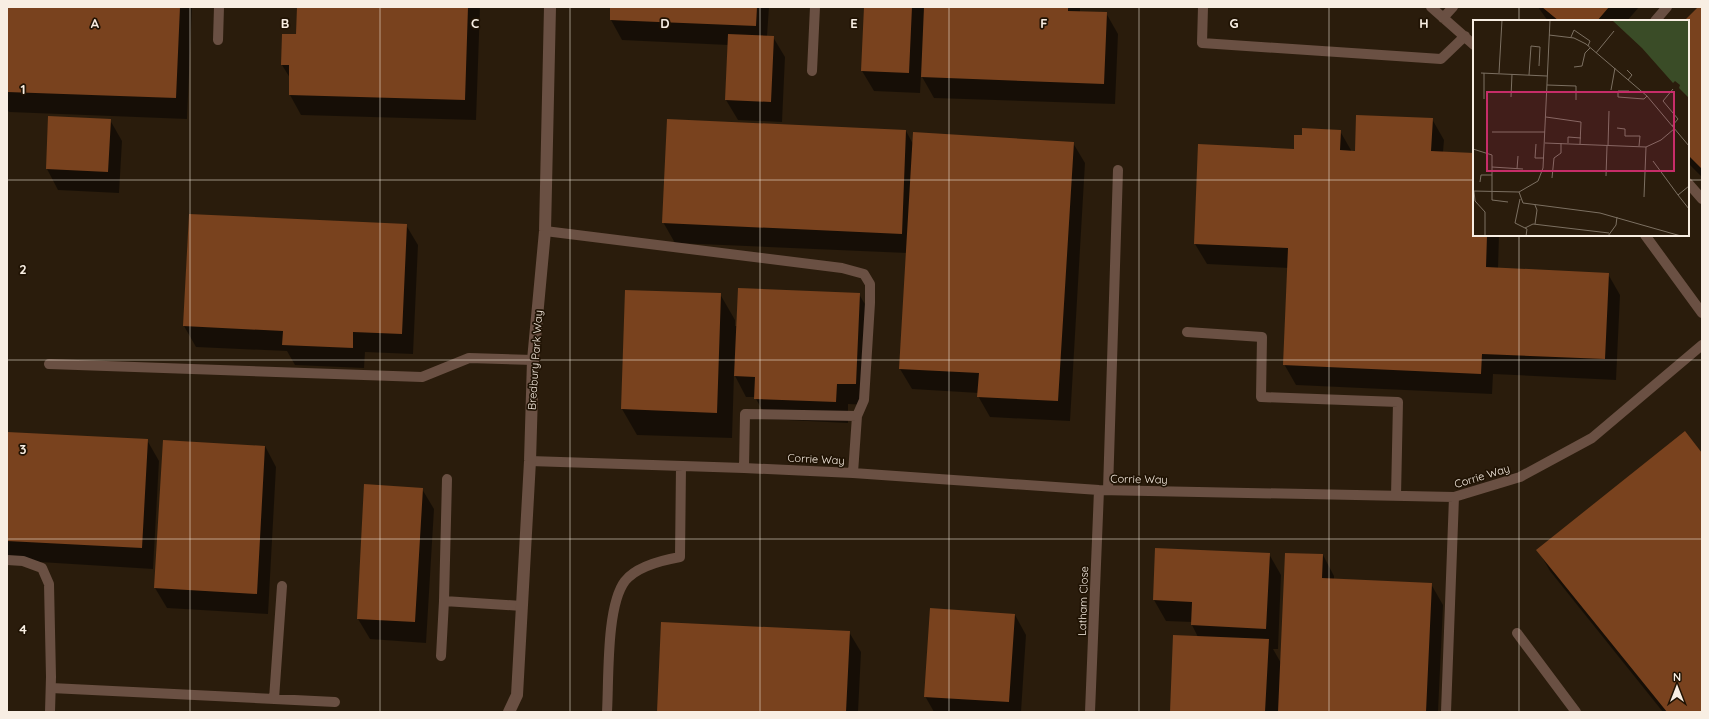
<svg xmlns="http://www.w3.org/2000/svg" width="1709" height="719" font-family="Quicksand,sans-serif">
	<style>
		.shadow { fill: #0007 }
		.building { fill: #79421e }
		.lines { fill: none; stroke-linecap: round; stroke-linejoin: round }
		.service { stroke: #6a5043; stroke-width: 10 }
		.minor { stroke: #6a5043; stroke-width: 12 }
		.grid { fill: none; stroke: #f8eee3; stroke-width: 1; stroke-opacity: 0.55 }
		.labels { text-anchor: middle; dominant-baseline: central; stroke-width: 3.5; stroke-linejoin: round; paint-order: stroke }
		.street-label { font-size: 11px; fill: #f8eee3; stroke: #201304 }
		.inset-road { fill: none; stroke: #7c7062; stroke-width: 1 }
		.view { fill: #c72d69; fill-opacity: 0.15; stroke: #c72d69; stroke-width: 2 }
		.inset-edge { fill: none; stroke: #f8eee3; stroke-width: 2 }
		.grid-label { font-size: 13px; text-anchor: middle; font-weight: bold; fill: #f8eee3; stroke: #201304; stroke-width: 3.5; stroke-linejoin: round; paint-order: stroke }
	</style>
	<rect width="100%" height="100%" fill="#2a1c0c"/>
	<path class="shadow" d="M7,7H192L187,119L9,112L7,109Z
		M298,7H480L476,120L301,115L290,95V78L282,65L297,35Z
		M611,7H769L767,36L773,37L785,57L782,122L738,120L726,100L728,45L622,40L611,20Z
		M865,7H1080V12L1106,13L1118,34L1115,104L934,98L921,75L920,93L874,91L862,71Z
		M1538,7H1639L1627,21H1548Z
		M1699,7H1702V177L1688,163V21H1685Z
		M49,117L110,120L122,141L119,193L58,190L47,169Z
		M1432,119L1444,140L1443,152L1474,154V235H1499L1498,269L1608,274L1620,295L1616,380L1493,374L1492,394L1296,385L1284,364L1288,268L1207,264L1195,244L1295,150L1340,131L1352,152H1356Z
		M906,131L913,144L1073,143L1085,163L1070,421L990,417L978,396L979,393L912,389L900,369L907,253L675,243L663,222Z
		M189,215L406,225L418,245L413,354L365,352L364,368L295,365L287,351L196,347L184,326Z
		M626,291L720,294L735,320V326H737L859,294L871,315L867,405L848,404V423L767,419L755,397H746L734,374L732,438L637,435L622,409Z
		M7,433L147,440L159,461L153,569L7,560Z
		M265,446L276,467L268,614L167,608L155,588Z
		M1702,454V712H1663L1550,571L1538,550Z
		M422,489L434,509L426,643L370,639L358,619Z
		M1156,549L1269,554L1281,575L1278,649H1273L1281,663L1323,555L1334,576V580L1431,584L1443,605L1438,712H1171L1198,637L1192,625V622L1166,621L1154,600Z
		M1015,615L1026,635L1021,712H934L925,696Z
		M849,632L861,652L858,712H658Z"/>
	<path class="building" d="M7,7H180L176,98L7,92Z
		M297,7H468L465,100L289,95V65H281L282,34H296Z
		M610,7H757L756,26L610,20Z
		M864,7H912L909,73L861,71Z
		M924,7H1068V11L1107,12L1104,84L921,77Z
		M1542,7H1609L1597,21H1559Z
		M1698,7H1702V169L1688,155V21H1684Z
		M728,34L774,36L771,102L725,100Z
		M1356,115L1433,118L1431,151L1474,153V235H1487L1486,267L1609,273L1605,359L1482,354L1481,374L1283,365L1288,248L1194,244L1198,144L1294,149V135H1302V128L1341,130L1340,150L1355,151Z
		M48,116L111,119L108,172L46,169Z
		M667,119L906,130L902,234L662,223Z
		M913,132L1074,142L1058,401L977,397L979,373L899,369Z
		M189,214L407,224L402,334L353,332V348L282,345L283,331L183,326Z
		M738,288L860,293L856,384H837L836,402L754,399L755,377L734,376Z
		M625,290L721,293L717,413L621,409Z
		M1685,431L1702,453V712H1667L1536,550Z
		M7,432L148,439L142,548L7,541Z
		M163,440L265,446L257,594L154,588Z
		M364,484L423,488L415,622L357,619Z
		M1155,548L1270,553L1266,629L1191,625L1192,602L1153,600Z
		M1285,553L1323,554L1322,578L1432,583L1426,712H1278Z
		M930,608L1015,614L1009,702L924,697Z
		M661,622L850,631L846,712H657Z
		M1173,635L1269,639L1265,712H1170Z"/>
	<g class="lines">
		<path class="service" d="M1203,7L1202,43L1441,59L1465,36
			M1431,7L1474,45
			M1443,18L1453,7
			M1655,21L1667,7
			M218,40L219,7
			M812,71L815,7
			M1688,183L1702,199
			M545,231L842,268L864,274L870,284V303L864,400L857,416L853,473
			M1645,235L1702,313
			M1187,332L1262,337L1261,397L1398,402L1396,496
			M49,364L422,377L469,358L533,360
			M530,461L744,468L853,473L1099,490L1454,497L1520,477L1592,438L1702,345
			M744,468L745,414L857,416
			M447,479L444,601L522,606
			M1108,490L1118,170
			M7,560L23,561L42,568L49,584L51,677L50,712
			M1517,633L1576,712
			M441,656L444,601
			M51,688L335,702
			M274,699L282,586
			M607,712C609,679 606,606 625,581C637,566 663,560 680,557L681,466
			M1090,712L1099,490
			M1446,712L1454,497"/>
		<path class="minor" d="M509,712L517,695L530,461L533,360L545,231L550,7"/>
	</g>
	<path class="grid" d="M190,7V712M380,7V712M570,7V712M760,7V712M949,7V712M1139,7V712M1329,7V712M1519,7V21M7,180H1474M1688,180H1702M1519,235V712M7,360H1702M7,539H1702"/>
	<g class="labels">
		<g class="street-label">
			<text transform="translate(535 360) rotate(-86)">Bredbury Park Way</text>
			<text transform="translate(816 459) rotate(3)">Corrie Way</text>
			<text transform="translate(1482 476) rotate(-17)">Corrie Way</text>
			<text transform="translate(1139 479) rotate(1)">Corrie Way</text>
			<text transform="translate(1083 601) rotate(-88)">Latham Close</text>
		</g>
	</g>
	<g transform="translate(1473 20)">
		<rect width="216" height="216" fill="#2a1c0c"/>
		<path d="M216,0V78L206,68L207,65L202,61L200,63L169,28L140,1Z" fill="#3a4c27"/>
		<path class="inset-road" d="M76,15L101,18L113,24L174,76L216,126M98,17L101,10L117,21L115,26M123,33L141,11M101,47L109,46L112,33L117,28M154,50L159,55L155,60M8,53L74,56M26,53L29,0M56,55L58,26L67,27L66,46M74,65L103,66V80M138,70L142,48M156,71H145V77L171,79L174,76M38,77L39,54M11,79V53M73,97L108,102L107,124M199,106L205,99L190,81L200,69M144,108L152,109V116H167L166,126M19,112H72M72,123L173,127L188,120L201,109M95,123V117L108,118M63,124L62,138H71M135,126L136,91M0,129L19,135V180L35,182M180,141L205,175L216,166M19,147L50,149M44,149L45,136M133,156L134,126M79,158L81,138L88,133V123M7,162L8,155H19M0,171L46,172L65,161L70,148L77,0M1,171L2,181L12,192V216M46,172L50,183L127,193L208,216M205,175L216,189M171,177L173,127M47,179L42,203L54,209L53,216M62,185L64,190L62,204M52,208L60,204L136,213M135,216L143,205L144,197"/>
		<path class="view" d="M14,72H201V151H14Z"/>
		<rect width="216" height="216" class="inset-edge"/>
	</g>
	<g class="grid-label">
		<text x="95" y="28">A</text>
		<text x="285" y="28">B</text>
		<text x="475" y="28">C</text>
		<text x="665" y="28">D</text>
		<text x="854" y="28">E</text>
		<text x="1044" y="28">F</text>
		<text x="1234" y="28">G</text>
		<text x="1424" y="28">H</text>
		<text x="23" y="94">1</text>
		<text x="23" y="274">2</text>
		<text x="23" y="454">3</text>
		<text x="23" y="634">4</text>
	</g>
	<rect width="1709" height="719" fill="none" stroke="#f8eee3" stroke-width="16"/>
	<g transform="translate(1677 687)" stroke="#201304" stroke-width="3" paint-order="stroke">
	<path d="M0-3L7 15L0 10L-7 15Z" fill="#f8eee3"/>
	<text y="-6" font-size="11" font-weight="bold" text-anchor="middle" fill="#f8eee3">N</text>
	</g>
</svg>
